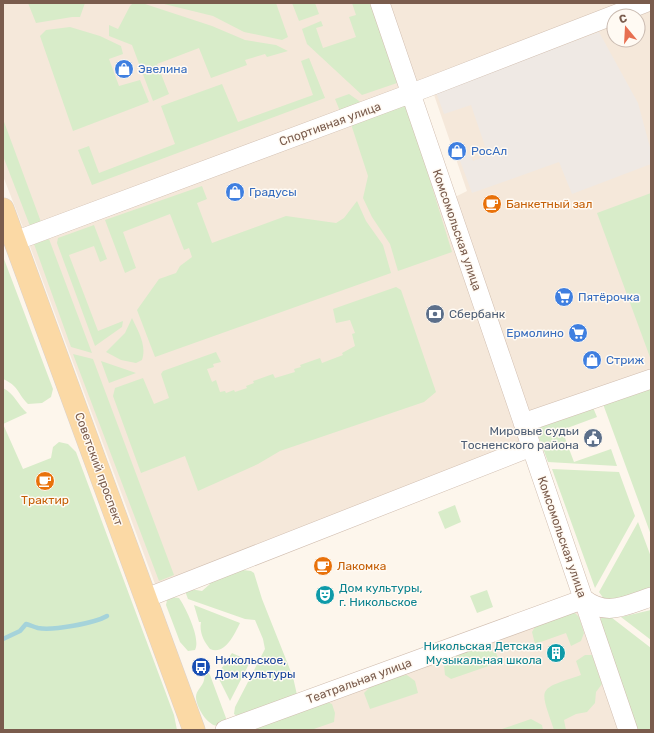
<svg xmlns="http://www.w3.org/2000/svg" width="654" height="733" font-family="Rubik,sans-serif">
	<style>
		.residential { fill: #f5e8da }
		.industrial { fill: #efe9e4 }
		.green { fill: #d8ecc9 }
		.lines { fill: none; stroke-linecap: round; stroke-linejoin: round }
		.stream { stroke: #a5d3da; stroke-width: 4.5 }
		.minor-casing { stroke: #d1beb0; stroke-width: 20 }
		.major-casing { stroke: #dad1cd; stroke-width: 23 }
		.minor { stroke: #fff; stroke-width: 19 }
		.major { stroke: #fbd9a5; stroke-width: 22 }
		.labels { text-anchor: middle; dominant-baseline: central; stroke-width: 3; stroke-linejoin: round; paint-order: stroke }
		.shop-label { font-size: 12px; fill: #366cbe; stroke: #fffaf3; text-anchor: start }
		.street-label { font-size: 12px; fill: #7a5c4d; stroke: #fffaf3 }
		.food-label { font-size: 12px; fill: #c56008; stroke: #fffaf3; text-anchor: start }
		.service-label { font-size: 12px; fill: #4e5e75; stroke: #fffaf3; text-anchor: start }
		.culture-label { font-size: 12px; fill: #0d838f; stroke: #fffaf3; text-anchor: start }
		.transit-label { font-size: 12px; fill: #164399; stroke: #fffaf3; text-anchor: start }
	</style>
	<rect width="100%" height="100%" fill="#fdf6ec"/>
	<path class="residential" d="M3,3H376L405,89L24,230L3,176Z
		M389,3H627L418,85Z
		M651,4V372L527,418L453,198L467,191L432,89L614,18V40H638V16H620Z
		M407,98L521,443L155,584L28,241Z
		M577,611L618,730H243Z"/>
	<path class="industrial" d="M599,32L638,103L651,151V164L572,194L559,162L472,193L459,158L470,154L473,161L488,155L471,105L444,114L436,92Z"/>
	<path class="green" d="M28,3H85L80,17H72L36,23Z
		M133,3H142L212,26L245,40L276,45L288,51L267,57L265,54L245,60L247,65L211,78L199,48L157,64L169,94L153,101L132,45L109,36V25L118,29L130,6Z
		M160,3H276L288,37L282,40L244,32L213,16Z
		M292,3H315L319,14L299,21Z
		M352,3H370L397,83L362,95L307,44L302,29L321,21L323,26L316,28L323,48L356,37L349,17L356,15Z
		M70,27L100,36L121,46L123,54L109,59L119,86L140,80L149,102L73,131L40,36L46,30Z
		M309,58L325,98L92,185L78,150L89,146L99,173L175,144L161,106L222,84L238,122L313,95L301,61Z
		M349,94L362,103L340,111L335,99Z
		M406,102L452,252L398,271L390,244L372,217L363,198L368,176L351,124Z
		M3,119L41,222L30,226L3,156Z
		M202,186L207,199L197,203L212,243L286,216L336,223L344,218L357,201L366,221L383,245L391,273L155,357L137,310L159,279L176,273L180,266L192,257L189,248L184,250L170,214L123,232L136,268L125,273L105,220Z
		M651,193V360L597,213Z
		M94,225L107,259L100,262L94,246L69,255L98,331L123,321L122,327L95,346L57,243L58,238Z
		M49,239L92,353L71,347L34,244Z
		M3,259H4L53,389L51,397L42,403L28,404C17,393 19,386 3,379Z
		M396,287L401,290L436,392L424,402L280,451L258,464L198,491L185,456L141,473L113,396L115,388L143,378L154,404L169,398L161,374L163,371L216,352L221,362L213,364L214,367L207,369L212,382L216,380L220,392L225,391L226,393L234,390L235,392L247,388L246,386L254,383L253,381L273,374L275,378L295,372L294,369L301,367L300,365L320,358L322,363L343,355L342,353L355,346L352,334L355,333L350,320L336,323L333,309Z
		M132,318C138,331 147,345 142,360L136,363L121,360L106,352L125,333Z
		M73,354L93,359L174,575L159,581Z
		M101,361L136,373L109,383Z
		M651,387V535L603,404Z
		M3,388C14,393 18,405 27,413L3,424L23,469L51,458L53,447L59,442L68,444L76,452L174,715L177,730H3Z
		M592,405L597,417L562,430L574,462L611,449L617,466L548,462L534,424Z
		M552,469L619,472L635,516L595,588Z
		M455,505L461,522L445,529L438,512Z
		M638,522L651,557V591L618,601L604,599L599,592Z
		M243,570L251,571L254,573L262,599L293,677L297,695L237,716L234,714L235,707L265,649L263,639L255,620L245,619L188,599L185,591L190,589L202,591L210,584L208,581Z
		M487,590L493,607L477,613L470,596Z
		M171,597L179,598C186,608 201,639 195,650L188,651L180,642L166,605L167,600Z
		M194,605L240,623C235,633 225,656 210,649C204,642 199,632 201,622H199Z
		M651,610V640L621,617Z
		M574,612L579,617L584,633L581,641L571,646L566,633L535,644L532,632L536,625Z
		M607,614L651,648V730H638L599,622L603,615Z
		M480,646L496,653L500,662L451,679L445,675L444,665L448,657Z
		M232,653C239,657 244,657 251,660L230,701L217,675Z
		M585,655H592L602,684L596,692L595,703L587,712L576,714L564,720L566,730H554C539,686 537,690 581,675L576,661Z
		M204,671H207L210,675L226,718V722L219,726C208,727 196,707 196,697C196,690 203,686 204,680C205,677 204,674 204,671Z
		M407,675L415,681L418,693L370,709L364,693C376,680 390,677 407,675Z
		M325,701L332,704L335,713L334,722L311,730H245Z
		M531,719L542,725L543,730H499Z"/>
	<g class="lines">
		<path class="stream" d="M3,639L20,631L26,624C30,625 34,627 38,628C52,631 95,623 107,616"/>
		<defs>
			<path id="minor" d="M380,3L628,730
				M15,241L428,87L645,3
				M523,423L651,379
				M146,598L531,447
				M584,599C607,617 626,605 651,597
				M225,730L584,599"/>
			<path id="major" d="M3,209L194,730"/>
		</defs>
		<use href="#minor" class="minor-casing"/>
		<use href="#major" class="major-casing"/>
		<use href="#minor" class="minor"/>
		<use href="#major" class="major"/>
	</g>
	<defs>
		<symbol id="shop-disc" viewBox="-11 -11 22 22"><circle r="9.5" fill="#3f7fe0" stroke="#fffaf3"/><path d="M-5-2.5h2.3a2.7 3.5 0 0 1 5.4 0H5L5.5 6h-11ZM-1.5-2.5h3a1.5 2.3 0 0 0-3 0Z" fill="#fff"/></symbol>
		<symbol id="cafe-disc" viewBox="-11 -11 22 22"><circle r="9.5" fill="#e8710a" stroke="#fffaf3"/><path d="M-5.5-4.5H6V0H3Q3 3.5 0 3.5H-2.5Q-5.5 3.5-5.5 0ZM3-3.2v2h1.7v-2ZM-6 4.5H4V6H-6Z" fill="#fff"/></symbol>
		<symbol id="supermarket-disc" viewBox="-11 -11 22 22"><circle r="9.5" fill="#3f7fe0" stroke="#fffaf3"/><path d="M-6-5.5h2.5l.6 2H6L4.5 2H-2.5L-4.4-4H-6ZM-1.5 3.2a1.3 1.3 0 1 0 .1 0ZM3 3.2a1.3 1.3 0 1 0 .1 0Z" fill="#fff"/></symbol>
		<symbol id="bank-disc" viewBox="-11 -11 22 22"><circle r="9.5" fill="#5c6f8a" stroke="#fffaf3"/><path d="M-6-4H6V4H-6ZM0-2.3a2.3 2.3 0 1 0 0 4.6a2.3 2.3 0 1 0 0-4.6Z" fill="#fff"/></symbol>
		<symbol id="civic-disc" viewBox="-11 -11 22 22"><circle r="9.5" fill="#5c6f8a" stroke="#fffaf3"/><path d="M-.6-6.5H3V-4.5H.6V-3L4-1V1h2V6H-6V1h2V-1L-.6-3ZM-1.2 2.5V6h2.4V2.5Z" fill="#fff"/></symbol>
		<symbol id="theatre-disc" viewBox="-11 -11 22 22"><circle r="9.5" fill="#0f9aa8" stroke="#fffaf3"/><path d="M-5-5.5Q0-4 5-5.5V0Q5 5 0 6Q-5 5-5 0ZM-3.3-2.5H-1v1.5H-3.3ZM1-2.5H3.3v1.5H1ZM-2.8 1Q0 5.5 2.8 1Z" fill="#fff"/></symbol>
		<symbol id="building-disc" viewBox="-11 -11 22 22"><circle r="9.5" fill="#0f9aa8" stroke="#fffaf3"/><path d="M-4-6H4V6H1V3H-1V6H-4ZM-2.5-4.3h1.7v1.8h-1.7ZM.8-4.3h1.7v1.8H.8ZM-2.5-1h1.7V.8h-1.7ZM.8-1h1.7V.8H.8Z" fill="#fff"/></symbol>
		<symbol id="bus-disc" viewBox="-11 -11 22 22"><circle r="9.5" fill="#1a4fb4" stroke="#fffaf3"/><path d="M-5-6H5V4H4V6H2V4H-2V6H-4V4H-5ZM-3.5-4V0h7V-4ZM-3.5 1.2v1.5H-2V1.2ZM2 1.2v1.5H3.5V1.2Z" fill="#fff"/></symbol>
	</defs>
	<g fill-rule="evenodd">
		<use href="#shop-disc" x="113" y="58" width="22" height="22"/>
		<use href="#shop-disc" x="446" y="140" width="22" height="22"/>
		<use href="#shop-disc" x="224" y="181" width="22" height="22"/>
		<use href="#cafe-disc" x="481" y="193" width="22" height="22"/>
		<use href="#supermarket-disc" x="553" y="286" width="22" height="22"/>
		<use href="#bank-disc" x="424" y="303" width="22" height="22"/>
		<use href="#supermarket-disc" x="567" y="322" width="22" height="22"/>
		<use href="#shop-disc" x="581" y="349" width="22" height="22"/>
		<use href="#civic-disc" x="582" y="427" width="22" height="22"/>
		<use href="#cafe-disc" x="34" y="470" width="22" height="22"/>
		<use href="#cafe-disc" x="312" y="555" width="22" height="22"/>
		<use href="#theatre-disc" x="314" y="584" width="22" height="22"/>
		<use href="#building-disc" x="545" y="642" width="22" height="22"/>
		<use href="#bus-disc" x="190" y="656" width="22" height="22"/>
	</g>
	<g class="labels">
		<g class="shop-label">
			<text x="138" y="69">Эвелина</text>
			<text x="471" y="151">РосАл</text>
			<text x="249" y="192">Градусы</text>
			<text x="578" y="297">Пятёрочка</text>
			<text x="564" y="333" text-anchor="end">Ермолино</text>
			<text x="606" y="360">Стриж</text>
		</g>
		<g class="street-label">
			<text transform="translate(330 124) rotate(-20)">Спортивная улица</text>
			<text transform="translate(457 230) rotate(71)">Комсомольская улица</text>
			<text transform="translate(99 469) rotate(70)">Советский проспект</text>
			<text transform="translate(562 537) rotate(71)">Комсомольская улица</text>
			<text transform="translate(359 681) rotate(-20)">Театральная улица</text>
		</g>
		<g class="food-label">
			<text x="506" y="204">Банкетный зал</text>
			<text x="45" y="500" text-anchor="middle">Трактир</text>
			<text x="337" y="566">Лакомка</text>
		</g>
		<g class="service-label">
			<text x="449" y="314">Сбербанк</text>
			<text x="579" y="431" text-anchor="end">Мировые судьи<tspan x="579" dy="14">Тосненского района</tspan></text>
		</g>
		<g class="culture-label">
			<text x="339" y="588">Дом культуры,<tspan x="339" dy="14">г. Никольское</tspan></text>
			<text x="542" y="646" text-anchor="end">Никольская Детская<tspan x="542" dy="14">Музыкальная школа</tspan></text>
		</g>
		<g class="transit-label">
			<text x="215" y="660">Никольское,<tspan x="215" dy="14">Дом культуры</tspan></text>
		</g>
	</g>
	<rect width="654" height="733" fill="none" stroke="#7a5c4d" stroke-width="8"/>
	<g transform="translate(626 28) rotate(342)"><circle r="19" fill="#fffaf3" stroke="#cabbb1"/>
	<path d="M0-3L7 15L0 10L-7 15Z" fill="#e76f51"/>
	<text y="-6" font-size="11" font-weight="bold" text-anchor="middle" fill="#7a5c4d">С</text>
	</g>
</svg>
